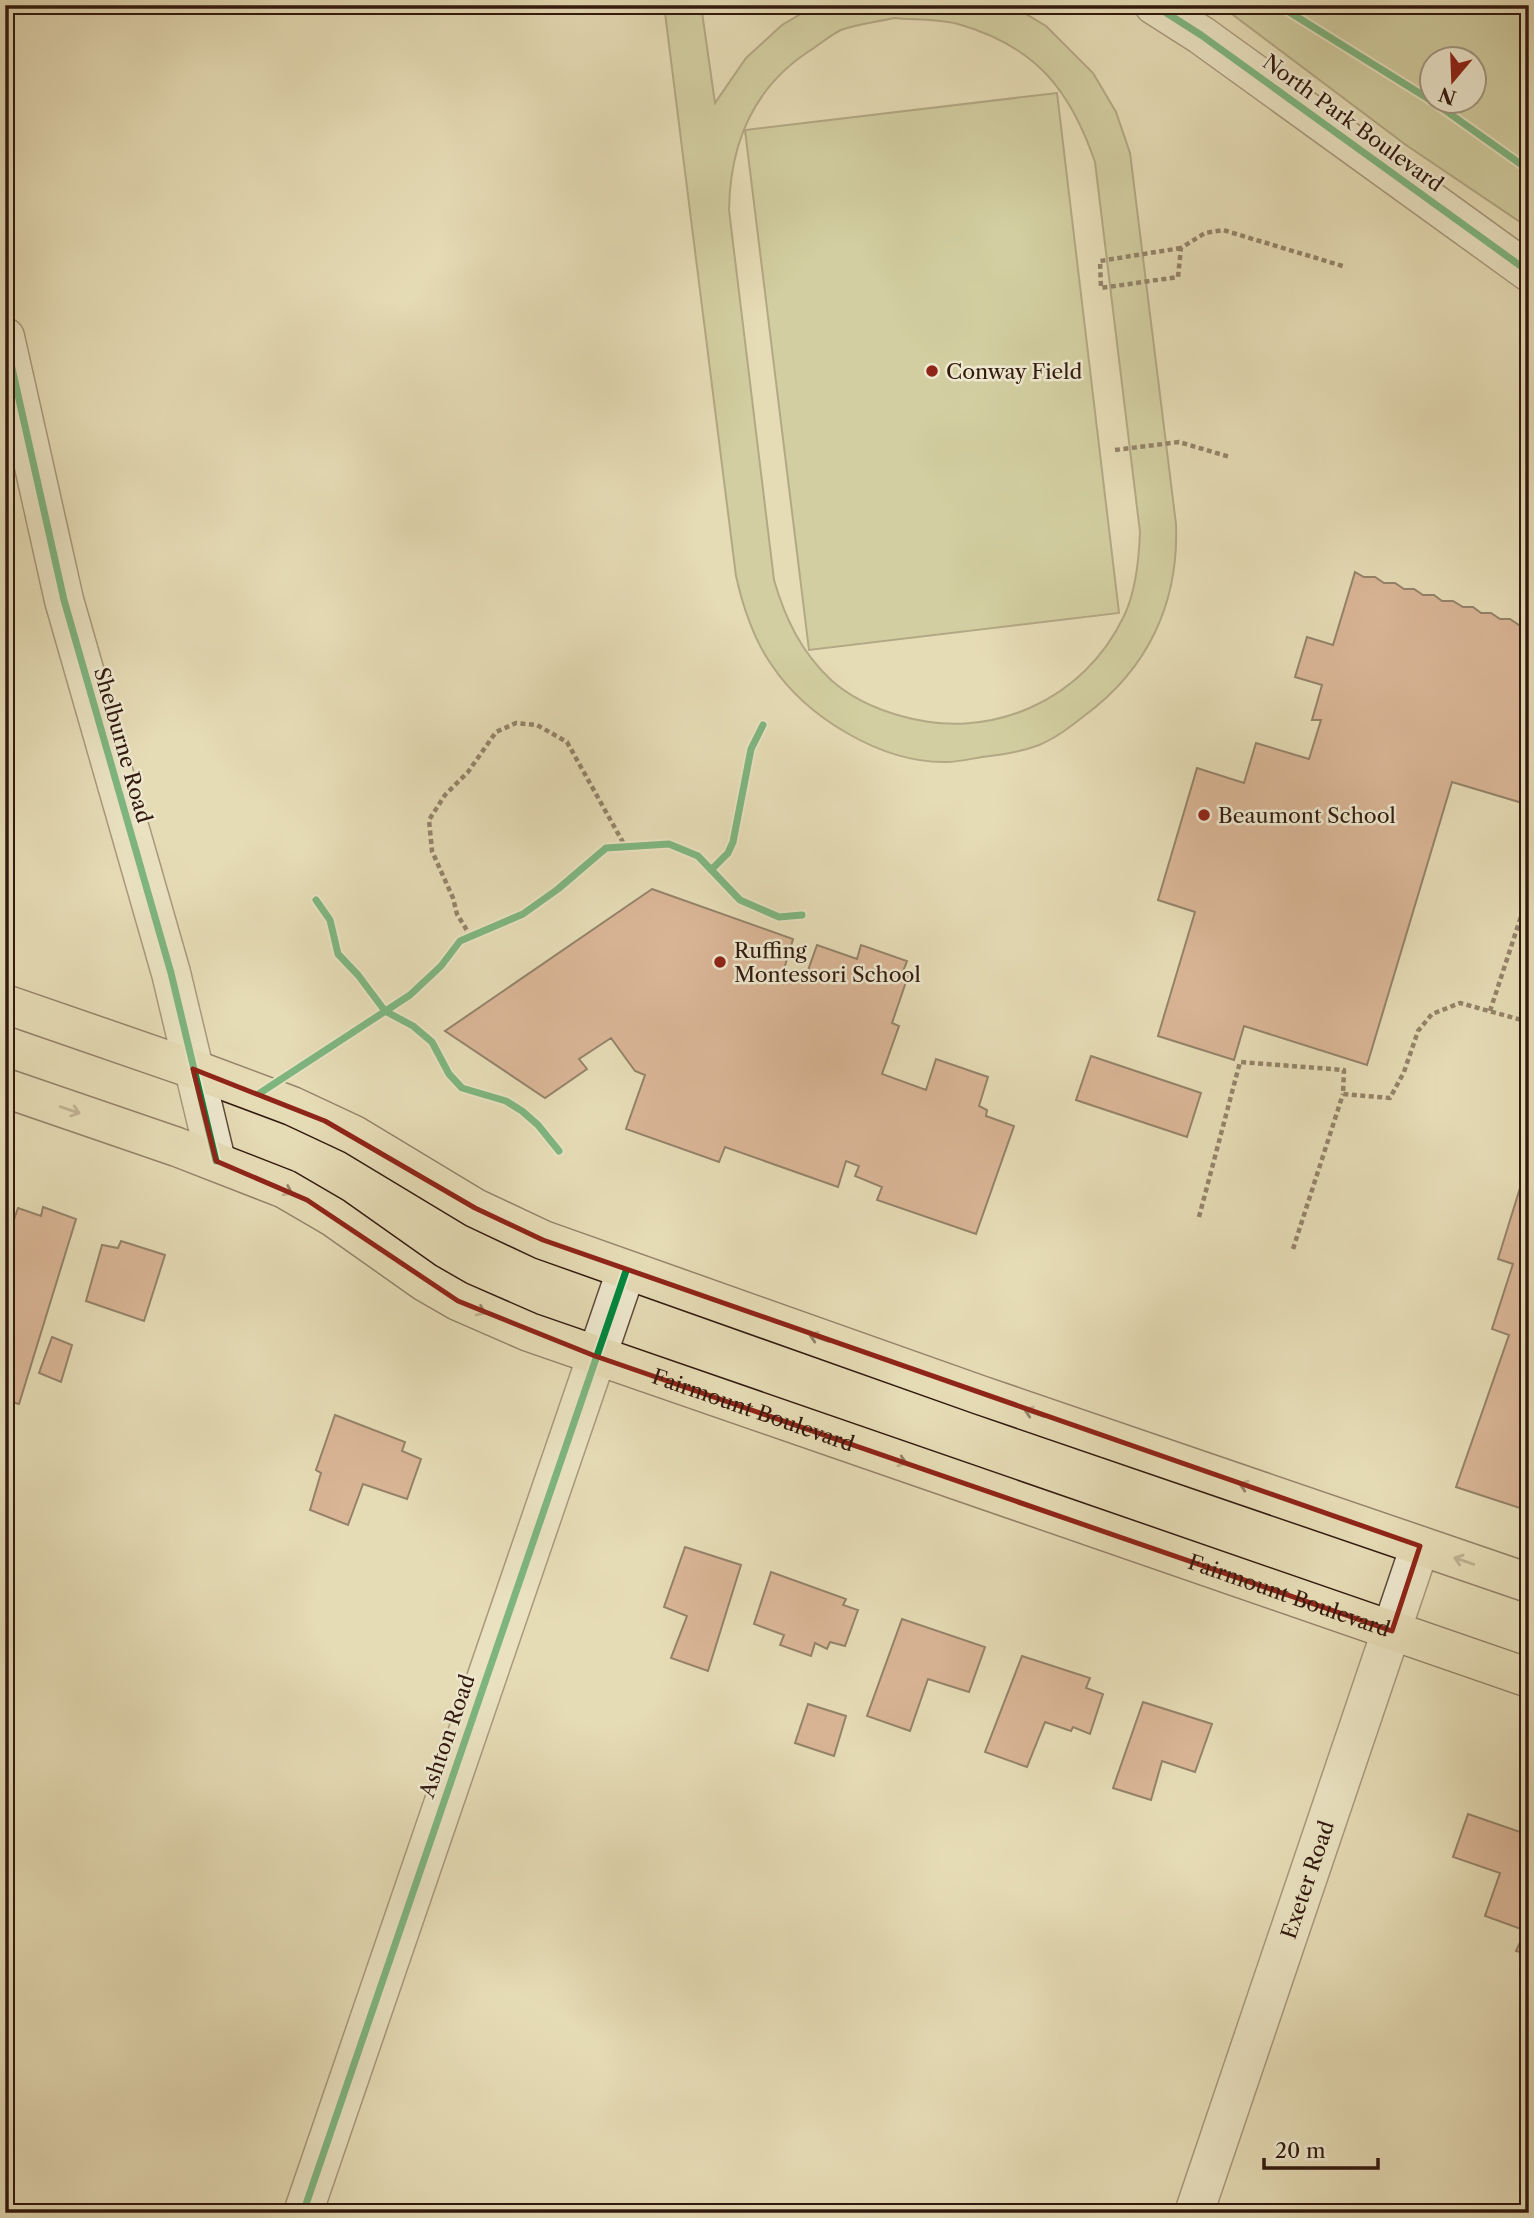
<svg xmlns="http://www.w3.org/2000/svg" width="1534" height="2218" font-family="'Libre Caslon Text',serif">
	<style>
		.green { fill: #babe8a; stroke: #766c4c; stroke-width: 2; fill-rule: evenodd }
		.building { fill: #ca8871; stroke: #321a0f; stroke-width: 2 }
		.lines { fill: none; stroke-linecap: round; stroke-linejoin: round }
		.minor-casing { stroke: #5f4a38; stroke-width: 41 }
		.major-casing { stroke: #321a0f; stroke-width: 41 }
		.path { stroke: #321a0f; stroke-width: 4.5; stroke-dasharray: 5 3.5; stroke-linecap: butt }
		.minor { stroke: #eee8cf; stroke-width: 38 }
		.major { stroke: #e5dbb5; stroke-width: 38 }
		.cycleway-casing { stroke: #eee8cf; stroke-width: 11 }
		.cycleway { stroke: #00873e; stroke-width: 7 }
		.oneway { stroke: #94846a }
		.marked { fill: none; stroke: #8f2418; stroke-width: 5; stroke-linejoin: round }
		.poi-dot { fill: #8f2418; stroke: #eee8cf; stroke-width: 2.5 }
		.labels { text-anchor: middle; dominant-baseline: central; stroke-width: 5; stroke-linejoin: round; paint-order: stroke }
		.street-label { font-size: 21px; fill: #321a0f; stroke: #eee8cf }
		.poi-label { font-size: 21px; fill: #321a0f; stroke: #eee8cf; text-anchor: start }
	</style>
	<rect width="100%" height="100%" fill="#e5dbb5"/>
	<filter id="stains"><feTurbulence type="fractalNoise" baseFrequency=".00286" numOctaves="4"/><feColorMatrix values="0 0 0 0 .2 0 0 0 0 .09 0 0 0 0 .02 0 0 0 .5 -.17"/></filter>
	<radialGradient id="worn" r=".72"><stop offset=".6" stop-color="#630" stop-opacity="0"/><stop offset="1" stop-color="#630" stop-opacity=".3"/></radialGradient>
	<path class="green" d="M664,5H701L715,103L746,58L782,25L816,5H1011L1046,26L1093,73L1116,112L1130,153L1176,524C1179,603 1148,669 1084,716C1070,727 1056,738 1039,745C1021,752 1002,755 982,757C970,759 958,762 946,762C881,763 806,717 771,664C753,638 743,607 736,576ZM894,18C914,20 938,19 958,24C1035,46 1070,89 1095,162L1140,532C1139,560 1136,591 1124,616C1084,700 991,742 901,716C876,709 851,698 831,680C801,652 785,618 774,580L729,210C730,141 754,85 814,48C823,42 832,34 841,30C857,24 877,22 894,18Z
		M1220,5H1529V228L1406,145ZM1432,60H1474V102H1432Z
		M1057,93L1119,613L809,650L745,130Z"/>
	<path class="building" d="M1355,572L1364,577H1375L1384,583H1395L1404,589H1414L1423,595H1434L1442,601H1453L1463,607H1473L1481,613H1491L1500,619H1510L1519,625H1529V805L1452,782L1367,1065L1244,1026L1234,1060L1158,1036L1195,912L1158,900L1197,768L1244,783L1256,743L1309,759L1321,720H1312L1322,685L1295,677L1307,637L1333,645Z
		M652,889L793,939L784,969L806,976L817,945L857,959L861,945L907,961L902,974L908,976L892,1023L899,1026L882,1074L926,1090L936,1059L988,1077L979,1106L987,1110L986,1116L1014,1126L976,1234L877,1200L882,1187L855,1176L859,1166L846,1161L838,1187L725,1147L719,1162L626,1129L645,1075L635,1071L611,1038L579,1059L587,1069L545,1098L445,1031Z
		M1091,1056L1201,1093L1187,1137L1076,1100Z
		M1529,1159V1511L1456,1487L1509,1335L1492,1329L1513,1264L1498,1259Z
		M43,1207L76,1219L19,1404L5,1400V1245L18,1208L41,1216Z
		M121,1241L165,1255L144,1321L86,1301L102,1245L118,1248Z
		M52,1337L72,1345L61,1382L39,1373Z
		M335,1415L405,1442L402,1451L421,1459L407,1499L363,1484L348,1525L310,1510L321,1473L316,1470Z
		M685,1547L741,1565L708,1671L671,1658L687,1616L664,1607Z
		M771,1572L846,1599L843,1605L858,1610L845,1646L830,1642L827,1649L815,1643L811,1656L780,1645L784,1635L754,1624Z
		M902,1619L985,1647L969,1692L928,1679L910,1731L867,1716Z
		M1022,1656L1090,1678L1086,1688L1103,1694L1090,1734L1073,1727L1071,1731L1045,1722L1027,1767L985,1752Z
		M1143,1702L1212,1724L1195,1772L1162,1761L1151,1800L1113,1788Z
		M808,1704L846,1716L834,1756L795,1743Z
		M1468,1814L1529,1835V1905L1521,1929L1485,1916L1500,1873L1453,1857Z
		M1525,1932L1529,1933V1955L1516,1951Z"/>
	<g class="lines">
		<defs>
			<g id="minor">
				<path d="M1154,5L1201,35L1529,272"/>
				<path d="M5,337L64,600L171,973L216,1161"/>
				<path d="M303,2213L626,1271"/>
				<path id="s1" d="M1194,2213L1420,1546"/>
			</g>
			<g id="major">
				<path d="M5,1004L193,1069L292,1106L354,1135L475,1208L543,1240L980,1395L1529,1583"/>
				<path id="s2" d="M5,1088L177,1147L285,1189L333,1217L425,1282L458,1301L529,1332L1529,1678"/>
			</g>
		</defs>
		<use href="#minor" class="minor-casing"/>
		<use href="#major" class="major-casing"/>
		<path class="path" d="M1181,248L1100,261L1101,288L1178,277L1181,248L1205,233L1223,230L1346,267
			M1115,450L1179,442L1230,457
			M471,937L457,914L453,898L432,851L429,820L445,795L468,772L496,732L516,723L537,725L567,742L625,846
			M1490,1011L1529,892
			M1199,1217L1240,1062L1344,1070L1343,1094L1390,1098L1404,1072L1418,1031L1432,1014L1460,1003L1529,1022
			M1293,1249L1343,1094"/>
		<use href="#minor" class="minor"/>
		<use href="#major" class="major"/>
		<defs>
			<path id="cycleway" d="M1154,5L1201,35L1529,272
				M1278,5L1432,101L1529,170
				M5,337L64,600L171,973L216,1161
				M711,870L728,853L733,842L751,749L763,725
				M316,900L330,920L338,954L358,975L385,1011L413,1026L432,1042L449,1074L462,1088L506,1101L522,1111L538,1125L559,1151
				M260,1093L410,995L441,966L460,941L523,914L558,889L606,848L669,844L698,856L740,900L779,917L802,915
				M303,2213L626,1271"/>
		</defs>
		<use href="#cycleway" class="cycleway-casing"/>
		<use href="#cycleway" class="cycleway"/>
	</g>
	<defs><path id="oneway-shaft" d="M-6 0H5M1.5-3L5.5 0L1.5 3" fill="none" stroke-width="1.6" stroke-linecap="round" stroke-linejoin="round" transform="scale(1.75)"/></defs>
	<g class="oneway">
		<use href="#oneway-shaft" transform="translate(70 1110) rotate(19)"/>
		<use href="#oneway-shaft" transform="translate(283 1189) rotate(26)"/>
		<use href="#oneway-shaft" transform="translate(476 1309) rotate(25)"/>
		<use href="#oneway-shaft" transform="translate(819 1338) rotate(-161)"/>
		<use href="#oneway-shaft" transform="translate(1034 1413) rotate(-161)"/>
		<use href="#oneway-shaft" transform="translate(897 1460) rotate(19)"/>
		<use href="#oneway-shaft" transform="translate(1249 1487) rotate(-161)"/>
		<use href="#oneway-shaft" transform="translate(1464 1561) rotate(-161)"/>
	</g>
	<path d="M0 0H1534V2218H0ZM193,1069L325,1121L475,1208L543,1240L1420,1546L1392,1631L595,1356L458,1301L307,1200L216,1161Z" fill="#e5dbb5" fill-opacity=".55" fill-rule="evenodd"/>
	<path class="marked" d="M193,1069L325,1121L475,1208L543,1240L1420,1546L1392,1631L595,1356L458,1301L307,1200L216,1161Z"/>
	<g class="poi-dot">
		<circle cx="932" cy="371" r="7"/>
		<circle cx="1204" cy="815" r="7"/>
		<circle cx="720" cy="962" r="7"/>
	</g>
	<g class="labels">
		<g class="street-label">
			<text transform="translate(1353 123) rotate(36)">North Park Boulevard</text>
			<text transform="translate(123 745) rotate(74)">Shelburne Road</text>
			<text stroke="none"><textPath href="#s2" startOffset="819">Fairmount Boulevard</textPath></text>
			<text stroke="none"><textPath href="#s2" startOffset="1386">Fairmount Boulevard</textPath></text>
			<text transform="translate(447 1736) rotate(-71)">Ashton Road</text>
			<text stroke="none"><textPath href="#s1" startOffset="352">Exeter Road</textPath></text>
		</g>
		<g class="poi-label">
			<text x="946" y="371">Conway Field</text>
			<text x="1218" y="815">Beaumont School</text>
			<text x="734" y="950">Ruffing<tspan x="734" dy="24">Montessori School</tspan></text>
		</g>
	</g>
	<rect width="1534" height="2218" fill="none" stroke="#e5dbb5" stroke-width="28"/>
	<rect x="7" y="7" width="1520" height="2204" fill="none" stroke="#321a0f" stroke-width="3.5"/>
	<rect x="14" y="14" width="1506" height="2190" fill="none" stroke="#321a0f" stroke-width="2"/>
	<g transform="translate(1453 80) rotate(199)"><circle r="33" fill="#eee8cf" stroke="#a39682" stroke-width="2"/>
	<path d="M0-5L12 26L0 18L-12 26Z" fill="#8f2418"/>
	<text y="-10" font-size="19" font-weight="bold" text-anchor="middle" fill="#321a0f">N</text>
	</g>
	<path d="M1264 2158v10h114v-10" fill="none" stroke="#321a0f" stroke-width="3.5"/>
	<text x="1275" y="2158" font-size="21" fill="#321a0f" stroke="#eee8cf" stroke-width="5" paint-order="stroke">20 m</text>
	<rect width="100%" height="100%" filter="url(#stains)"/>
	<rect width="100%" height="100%" fill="url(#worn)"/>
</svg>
